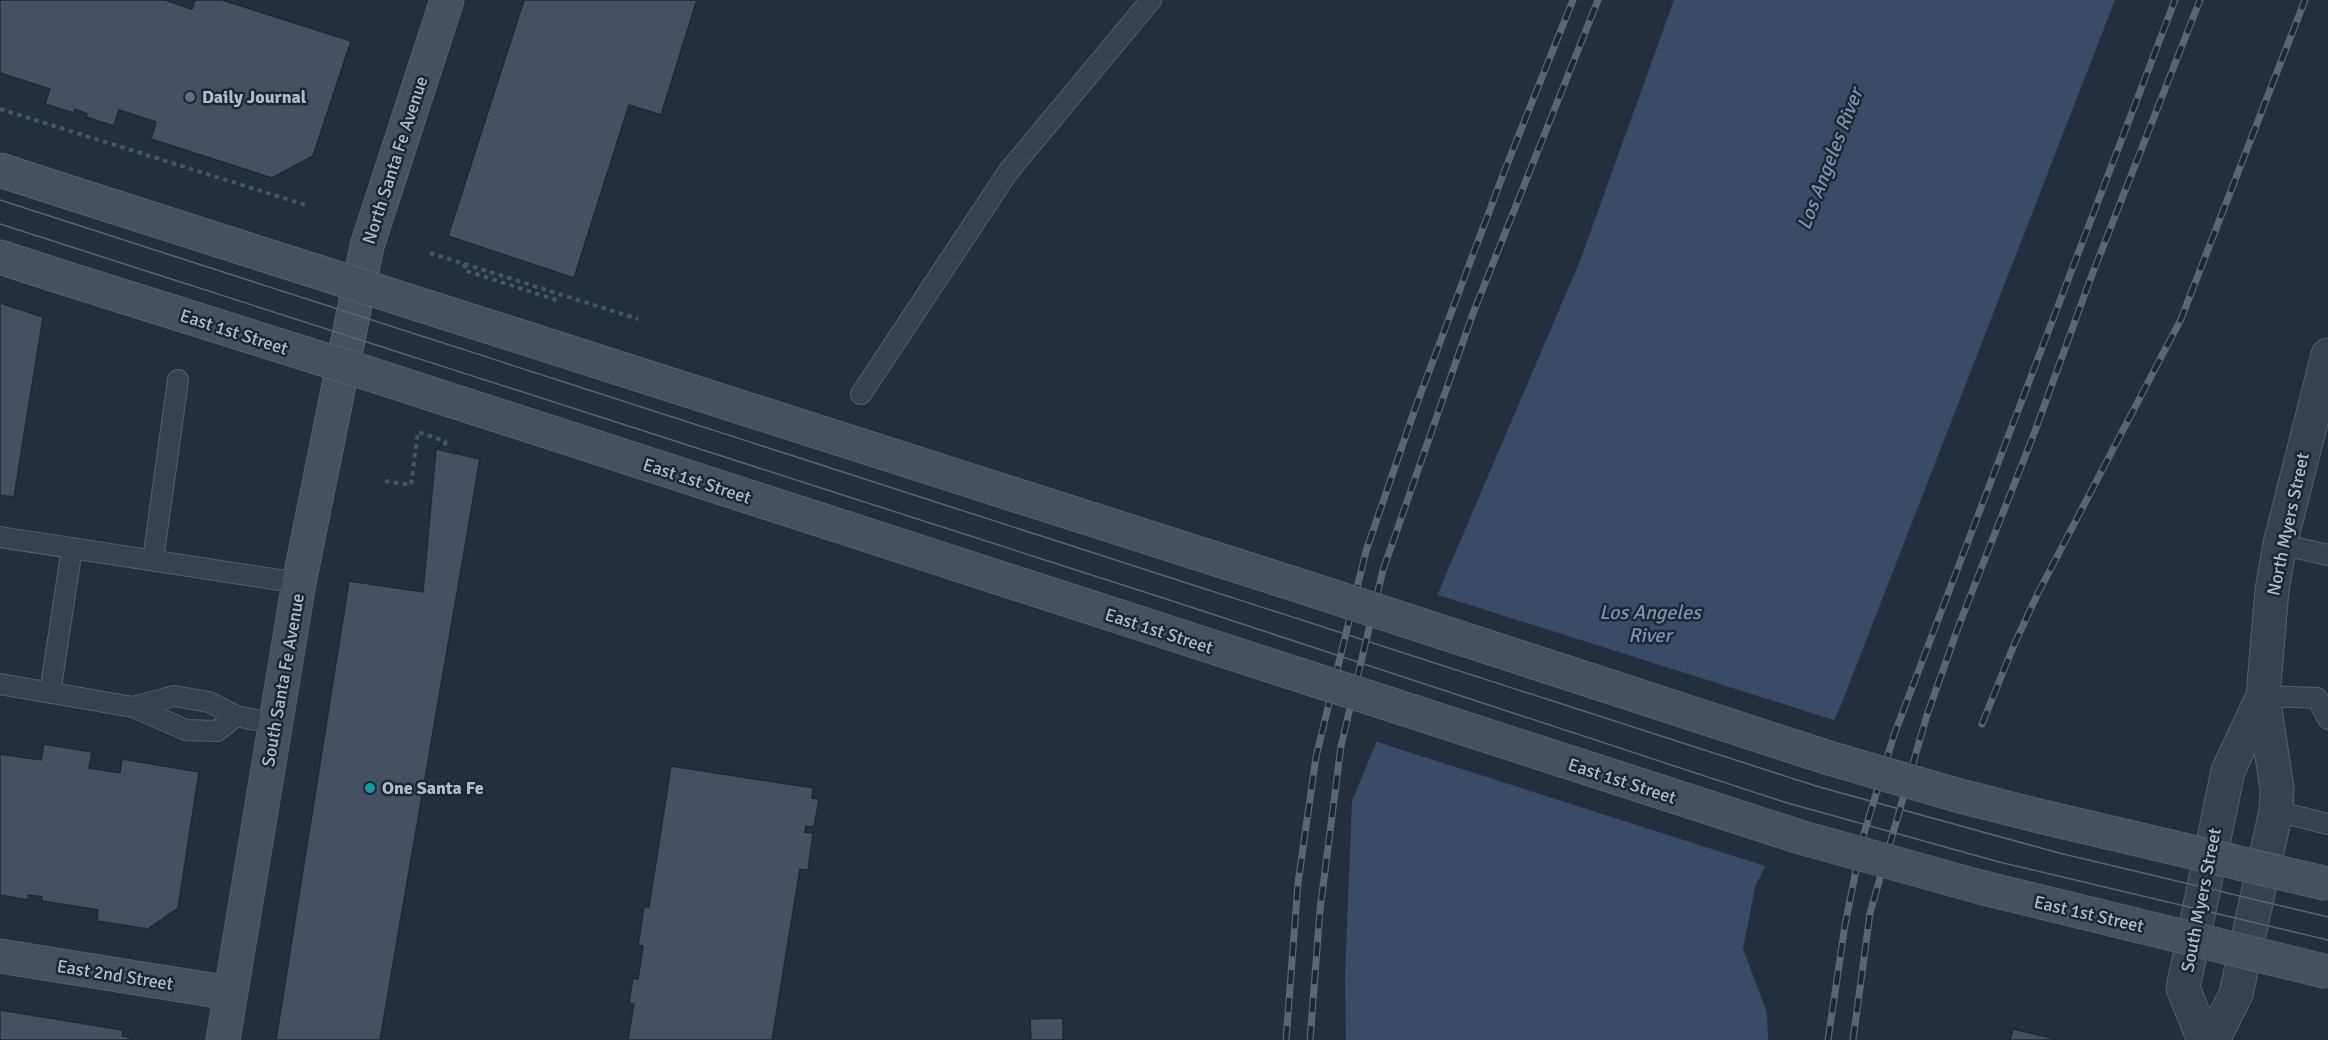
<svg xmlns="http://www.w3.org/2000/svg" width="2328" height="1040" font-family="Signika,sans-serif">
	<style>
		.water { fill: #394c67 }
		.pier { fill: #242f3e }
		.building { fill: #455162; stroke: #1f2835; stroke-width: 1.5 }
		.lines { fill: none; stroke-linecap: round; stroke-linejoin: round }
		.lane-casing { stroke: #565f6c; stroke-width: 22 }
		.street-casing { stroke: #565f6c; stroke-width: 35 }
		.secondary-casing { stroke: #565f6c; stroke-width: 35 }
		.path { stroke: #44595c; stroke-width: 4; stroke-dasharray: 4.5 4.5; stroke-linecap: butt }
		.lane { stroke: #38414e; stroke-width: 20 }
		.street { stroke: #38414e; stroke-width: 33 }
		.secondary { stroke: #465061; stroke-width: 33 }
		.tram { stroke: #5a6575; stroke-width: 1.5 }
		.rail-casing { stroke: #5a6575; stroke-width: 7 }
		.rail { stroke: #1d2633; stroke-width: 4.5; stroke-dasharray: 14; stroke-linecap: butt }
		.secondary-bridge-casing { stroke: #565f6c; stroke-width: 35; stroke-linecap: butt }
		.secondary-bridge { stroke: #465061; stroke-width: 33 }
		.service-dot { fill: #5c6f8a; stroke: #1d2633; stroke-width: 2 }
		.culture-dot { fill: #0f9aa8; stroke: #1d2633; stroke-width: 2 }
		.labels { text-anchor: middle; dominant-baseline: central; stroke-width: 5; stroke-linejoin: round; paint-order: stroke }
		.poi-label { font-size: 18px; font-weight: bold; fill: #b4bcc9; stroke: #1d2633; text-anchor: start }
		.street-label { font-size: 18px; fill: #b4bcc9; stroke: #1d2633 }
		.water-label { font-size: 20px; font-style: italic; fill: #7c92b1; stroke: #1d2633 }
	</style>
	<rect width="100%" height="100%" fill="#242f3e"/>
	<path class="water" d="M1674,0H2115L1841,705L1755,887L1743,949L1767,1013L1768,1040H1346L1345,976L1352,801L1447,572L1580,261Z"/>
	<path class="pier" d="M1435,594L1837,721L1768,867L1374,741Z"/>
	<path class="building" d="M0,0H165L192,9L195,0H222L351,41L313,156L272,178L151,139L156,122L119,110L114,126L86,117L87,114L75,109L74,113L45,104L50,89L0,73Z
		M524,0H697L661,115L629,105L574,278L448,236Z
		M0,303L43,317L14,497L0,495Z
		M436,449L480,459L380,1040H276L349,581L423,592Z
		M44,744L92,752L89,768L120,773L122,759L199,772L178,908L148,929L97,921L98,910L42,901V897L28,895V900L0,895V754L41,760Z
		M671,766L813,788L812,798L819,799L814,827L806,826L805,832L813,833L808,870L800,869L772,1040H628L634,1004L629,1003L633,978L638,979L643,946L638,945L644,907H649Z
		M0,1010L123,1030L122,1036L131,1038V1040H0Z
		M1063,1018V1040H1031L1030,1019Z
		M2013,1029L2060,1040H2010Z"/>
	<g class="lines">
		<defs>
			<path id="lane" d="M861,394L1008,172L1151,0
				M0,537L299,583
				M2280,544L2328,555
				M153,560L178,380
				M0,684L133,707L186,730L217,731L236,716L209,702L174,696L133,707
				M50,693L72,548
				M2263,696L2317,698L2328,719
				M236,716L276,724
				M2276,811L2328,824"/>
			<path id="street" d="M2204,1040L2183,988L2228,771L2263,696
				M2213,1040L2236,994L2276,811L2277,789L2263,696L2272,590L2280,544L2328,355"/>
			<path id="secondary" d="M0,170L74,194
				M0,257L52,274
				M0,956L230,993
				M223,1040L299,583L367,246L447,0"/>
		</defs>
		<use href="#lane" class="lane-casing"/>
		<use href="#street" class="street-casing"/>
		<use href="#secondary" class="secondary-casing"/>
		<path class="path" d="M0,109L309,206
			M430,253L638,319
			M465,264L464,270L559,301
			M385,481L411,485L418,432L445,441L446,450"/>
		<use href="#lane" class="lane"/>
		<use href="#street" class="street"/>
		<use href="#secondary" class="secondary"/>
		<path class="tram" d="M0,200L1816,786L2059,853L2328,917
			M0,224L1157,596L1784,802L1999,862L2328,940"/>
		<defs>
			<path id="rail" d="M1982,724L2014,645L2038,593L2181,319L2305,0
				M1286,1040L1298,883L1316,757L1366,551L1416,406L1506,167L1573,0
				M1310,1040L1320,910L1341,746L1383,570L1472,316L1598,0
				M1828,1040L1845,925L1862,840L1894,735L2175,0
				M1853,1040L1870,913L1927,715L1959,625L2035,431L2090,280L2200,0"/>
		</defs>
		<use href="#rail" class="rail-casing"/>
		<use href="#rail" class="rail"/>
		<defs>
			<path id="secondary-bridge" d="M74,194L1319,592L1829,758L1960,796L2039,816L2328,884
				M52,274L370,374L1800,837L1980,887L2328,972"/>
		</defs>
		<use href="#secondary-bridge" class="secondary-bridge-casing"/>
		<use href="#secondary-bridge" class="secondary-bridge"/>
	</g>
	<circle class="service-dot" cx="190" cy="97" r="6"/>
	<circle class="culture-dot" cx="370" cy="788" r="6"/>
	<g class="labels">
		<g class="poi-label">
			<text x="202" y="97">Daily Journal</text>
			<text x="382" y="788">One Santa Fe</text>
		</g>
		<g class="street-label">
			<text transform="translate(395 160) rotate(-72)">North Santa Fe Avenue</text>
			<text transform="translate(234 332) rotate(18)">East 1st Street</text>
			<text transform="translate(697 481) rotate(18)">East 1st Street</text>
			<text transform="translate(2288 524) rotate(-78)">North Myers Street</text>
			<text transform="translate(1159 631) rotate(18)">East 1st Street</text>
			<text transform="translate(283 680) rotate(-80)">South Santa Fe Avenue</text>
			<text transform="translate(1622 781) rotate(18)">East 1st Street</text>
			<text transform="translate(2201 900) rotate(-79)">South Myers Street</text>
			<text transform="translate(2089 914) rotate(13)">East 1st Street</text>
			<text transform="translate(115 975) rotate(9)">East 2nd Street</text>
		</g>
		<g class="water-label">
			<text transform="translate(1830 159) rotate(-69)">Los Angeles River</text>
			<text x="1650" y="612">Los Angeles<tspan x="1650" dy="23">River</tspan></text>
		</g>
	</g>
</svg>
